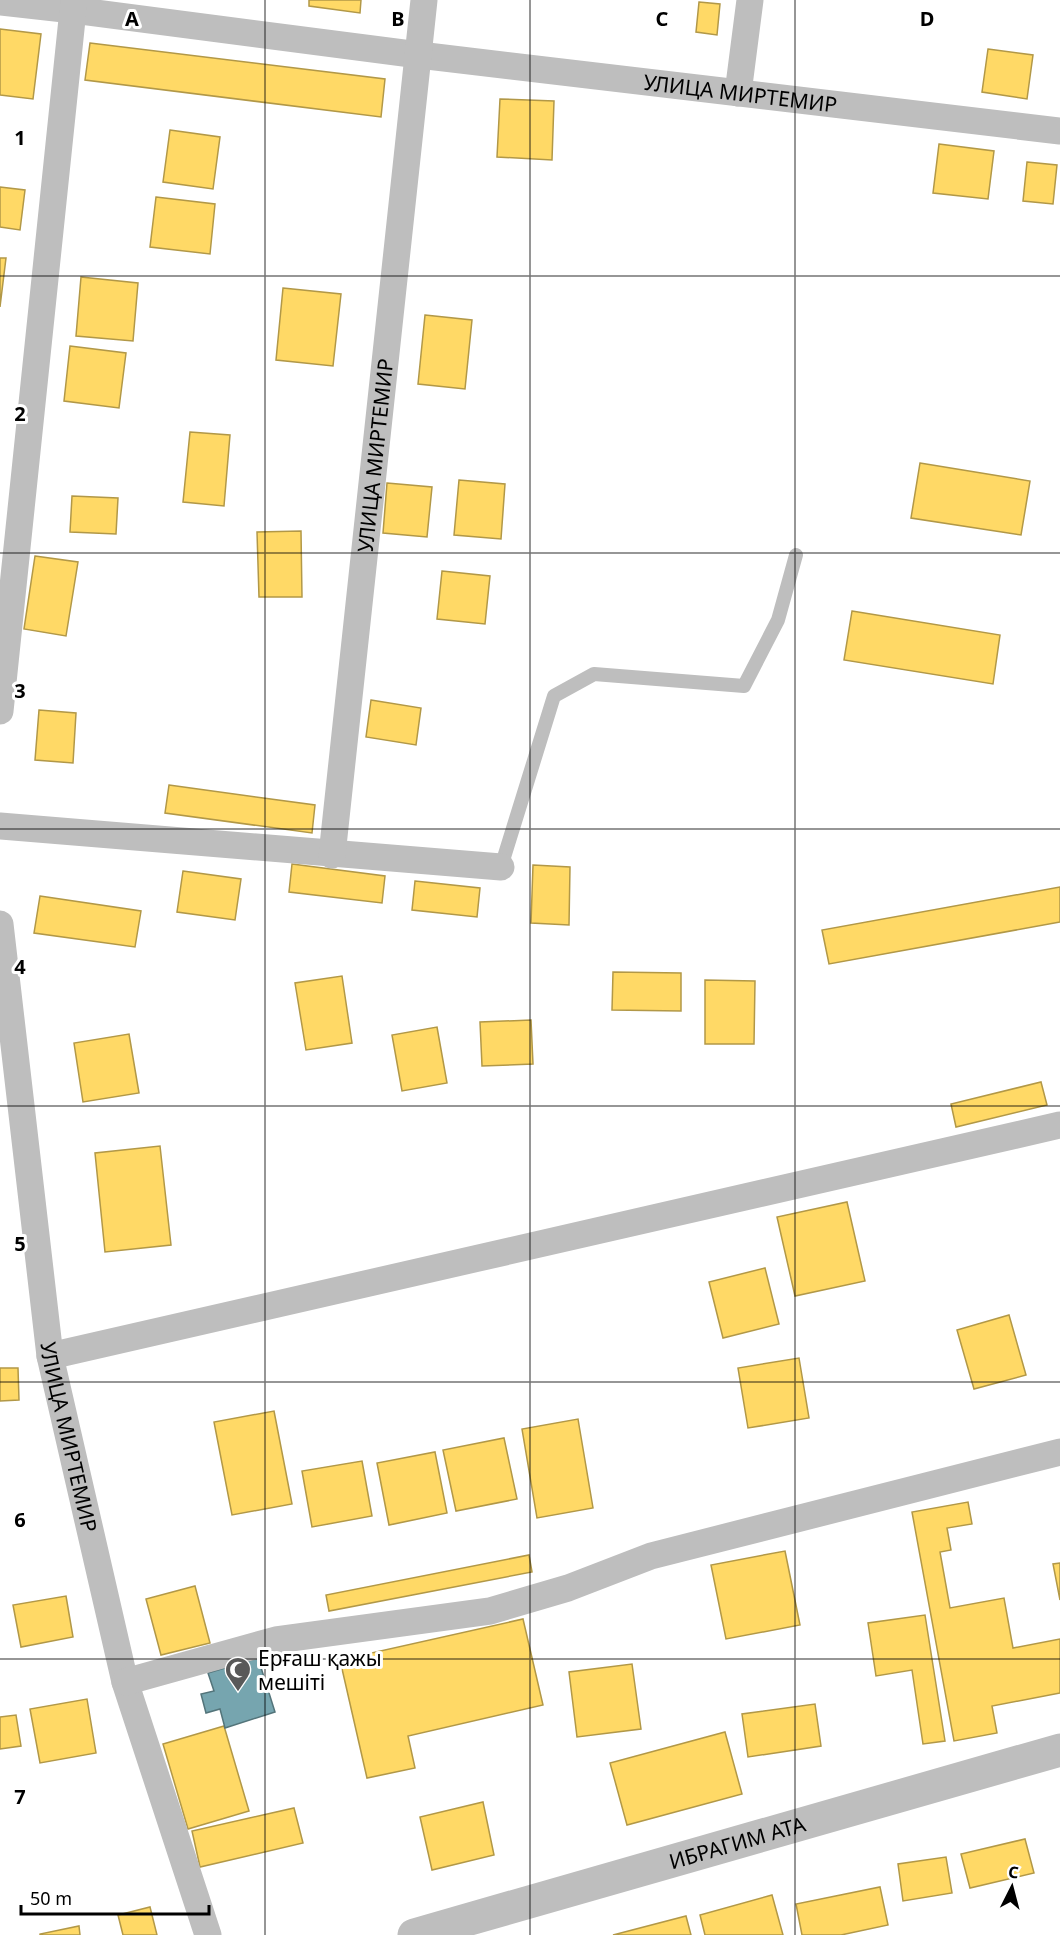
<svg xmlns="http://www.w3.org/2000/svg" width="1060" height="1935" font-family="'Noto Sans',sans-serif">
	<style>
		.homes { fill: #ffd966; stroke: #b29847; stroke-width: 1.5 }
		.public { fill: #76a5af; stroke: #53747a; stroke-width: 1.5 }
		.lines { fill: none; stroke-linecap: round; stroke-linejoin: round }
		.service { stroke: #bebebe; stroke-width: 14 }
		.minor { stroke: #bebebe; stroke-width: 27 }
		.tertiary { stroke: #bebebe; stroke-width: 33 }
		.grid { fill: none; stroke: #000; stroke-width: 1.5; stroke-opacity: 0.55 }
		.labels { text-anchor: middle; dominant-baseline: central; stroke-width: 6; stroke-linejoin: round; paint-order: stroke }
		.street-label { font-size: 21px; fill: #000; stroke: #fff }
		.poi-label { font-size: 21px; fill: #000; stroke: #fff; text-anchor: start }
		.grid-label { font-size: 20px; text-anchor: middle; font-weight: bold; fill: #000; stroke: #fff; stroke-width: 6; stroke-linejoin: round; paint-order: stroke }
	</style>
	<rect width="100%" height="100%" fill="#fff"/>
	<path class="homes" d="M309,0H361L360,13L309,6Z
		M699,2L720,4L717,35L696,32Z
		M0,29L41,34L33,99L0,95Z
		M90,43L385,79L381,117L85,80Z
		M988,49L1033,55L1027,99L982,92Z
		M500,99L554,101L552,160L497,157Z
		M170,130L220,137L213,189L163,182Z
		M939,144L994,151L988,199L933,193Z
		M1027,162L1057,165L1053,204L1023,201Z
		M0,187L25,190L20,230L0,227Z
		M156,197L215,204L210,254L150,247Z
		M0,258H6L0,307Z
		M81,277L138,283L133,341L76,336Z
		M283,288L341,294L333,366L276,360Z
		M425,315L472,320L465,389L418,384Z
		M70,346L126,353L119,408L64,401Z
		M190,432L230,435L224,506L183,502Z
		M920,463L1030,481L1021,535L911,518Z
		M459,480L505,484L501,539L454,535Z
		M387,483L432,487L427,537L383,533Z
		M72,496L118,498L116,534L70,532Z
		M301,531L302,597H259L257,532Z
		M35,556L78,562L66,636L24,629Z
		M442,571L490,576L485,624L437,619Z
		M852,611L1000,635L993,684L844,660Z
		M371,700L421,708L416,745L366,737Z
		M39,710L76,713L73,763L35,760Z
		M169,785L315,805L312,833L165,813Z
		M292,864L385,876L382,903L289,892Z
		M533,865L570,867L569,925L531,923Z
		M183,871L241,879L235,920L177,912Z
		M415,881L480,888L477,917L412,910Z
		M1060,887V922L829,964L822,930Z
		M40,896L141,911L135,947L34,933Z
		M613,972L681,973V1011L612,1010Z
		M342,976L352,1043L306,1050L295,983Z
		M705,980L755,981L754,1044H705Z
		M531,1020L533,1064L482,1066L480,1022Z
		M437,1027L447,1083L402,1091L392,1035Z
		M129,1034L139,1093L83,1102L74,1043Z
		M1041,1082L1047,1105L956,1127L951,1104Z
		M160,1146L171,1245L105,1252L95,1153Z
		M847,1202L865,1281L795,1296L777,1217Z
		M765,1268L779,1324L723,1338L709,1282Z
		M1009,1315L1026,1375L974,1389L957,1330Z
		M799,1358L809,1418L748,1428L738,1368Z
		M0,1368H18L19,1400L0,1401Z
		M274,1411L292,1504L232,1515L214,1422Z
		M578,1419L593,1508L537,1518L522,1429Z
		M504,1438L517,1499L456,1511L443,1450Z
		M435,1452L447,1513L389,1525L377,1463Z
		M362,1461L372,1516L312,1527L302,1471Z
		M968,1502L972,1524L947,1528L951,1550L940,1552L950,1608L1004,1598L1013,1648L1060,1639V1693L992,1706L997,1733L954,1741L912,1512Z
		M785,1551L800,1625L726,1639L711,1565Z
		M529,1555L532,1572L329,1611L326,1595Z
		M1060,1563V1600L1053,1564Z
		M195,1586L210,1643L161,1655L146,1599Z
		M66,1596L73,1637L21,1647L13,1605Z
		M925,1615L945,1741L923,1744L912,1670L876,1676L868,1623Z
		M523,1619L543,1705L408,1736L415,1768L367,1778L340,1660Z
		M632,1664L641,1729L577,1737L569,1672Z
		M87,1699L96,1753L40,1763L30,1709Z
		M815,1704L821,1746L748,1757L742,1714Z
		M16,1715L21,1746L0,1749V1717Z
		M224,1726L249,1811L188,1829L163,1744Z
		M725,1732L742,1794L627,1825L610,1763Z
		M483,1802L494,1855L432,1870L420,1817Z
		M294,1808L303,1843L200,1867L192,1831Z
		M1025,1839L1034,1873L970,1888L961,1854Z
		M946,1857L952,1893L903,1901L898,1864Z
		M880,1887L888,1925L841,1935H802L796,1904Z
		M772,1895L783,1935H705L700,1915Z
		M150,1907L157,1935H123L118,1915Z
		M686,1916L691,1935H613Z
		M79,1926L80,1935H40V1934Z"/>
	<path class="public" d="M258,1658L275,1712L225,1728L220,1709L206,1713L201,1694L214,1691L208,1673Z"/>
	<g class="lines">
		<path class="service" d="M501,867L554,696L594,674L744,686L778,620L796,555"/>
		<g class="minor">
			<path id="s1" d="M0,2L73,10L419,55L1060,131"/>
			<path d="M738,93L750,0"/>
			<path d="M0,711L74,0"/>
			<path d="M0,826L501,867"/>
			<path id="s2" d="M332,855L424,0"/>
			<path id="s3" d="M0,924L50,1356L125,1682L208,1935"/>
			<path d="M50,1356L1060,1125"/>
			<path d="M125,1682L276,1640L490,1611L568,1588L651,1556L1060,1452"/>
		</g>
		<path class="tertiary" id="s4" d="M414,1935L1060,1750"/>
	</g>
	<path class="grid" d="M265,0V1935M530,0V1935M795,0V1935M0,276H1060M0,553H1060M0,829H1060M0,1106H1060M0,1382H1060M0,1659H1060"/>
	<defs>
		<symbol id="mosque-pin" viewBox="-11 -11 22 30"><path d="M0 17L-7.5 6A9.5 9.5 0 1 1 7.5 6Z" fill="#595959" stroke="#fff"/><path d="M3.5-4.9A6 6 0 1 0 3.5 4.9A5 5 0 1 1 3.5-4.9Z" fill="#fff"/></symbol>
	</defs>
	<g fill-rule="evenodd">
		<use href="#mosque-pin" x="223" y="1655" width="30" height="40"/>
	</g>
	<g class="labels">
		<g class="street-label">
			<text stroke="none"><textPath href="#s1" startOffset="746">УЛИЦА МИРТЕМИР</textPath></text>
			<text stroke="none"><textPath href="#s2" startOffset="402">УЛИЦА МИРТЕМИР</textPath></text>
			<text stroke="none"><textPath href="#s3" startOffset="518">УЛИЦА МИРТЕМИР</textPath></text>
			<text stroke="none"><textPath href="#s4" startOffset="336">ИБРАГИМ АТА</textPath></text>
		</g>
		<g class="poi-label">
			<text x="258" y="1658">Ерғаш қажы<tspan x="258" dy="24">мешіті</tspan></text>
		</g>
	</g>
	<g class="grid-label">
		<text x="132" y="26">A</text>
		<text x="398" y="26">B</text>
		<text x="662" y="26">C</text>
		<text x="927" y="26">D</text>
		<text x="20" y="145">1</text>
		<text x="20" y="421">2</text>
		<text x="20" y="698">3</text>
		<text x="20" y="974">4</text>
		<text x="20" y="1251">5</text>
		<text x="20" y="1527">6</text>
		<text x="20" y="1804">7</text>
	</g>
	<g transform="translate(1012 1887) rotate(6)" stroke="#ffffff" stroke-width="4.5" paint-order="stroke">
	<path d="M0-4.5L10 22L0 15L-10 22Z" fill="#000000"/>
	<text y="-9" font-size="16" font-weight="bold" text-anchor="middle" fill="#000000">С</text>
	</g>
	<path d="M21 1905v9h188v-9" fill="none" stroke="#000000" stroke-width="3"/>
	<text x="30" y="1905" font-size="18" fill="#000000" stroke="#ffffff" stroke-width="4.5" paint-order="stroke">50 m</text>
</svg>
